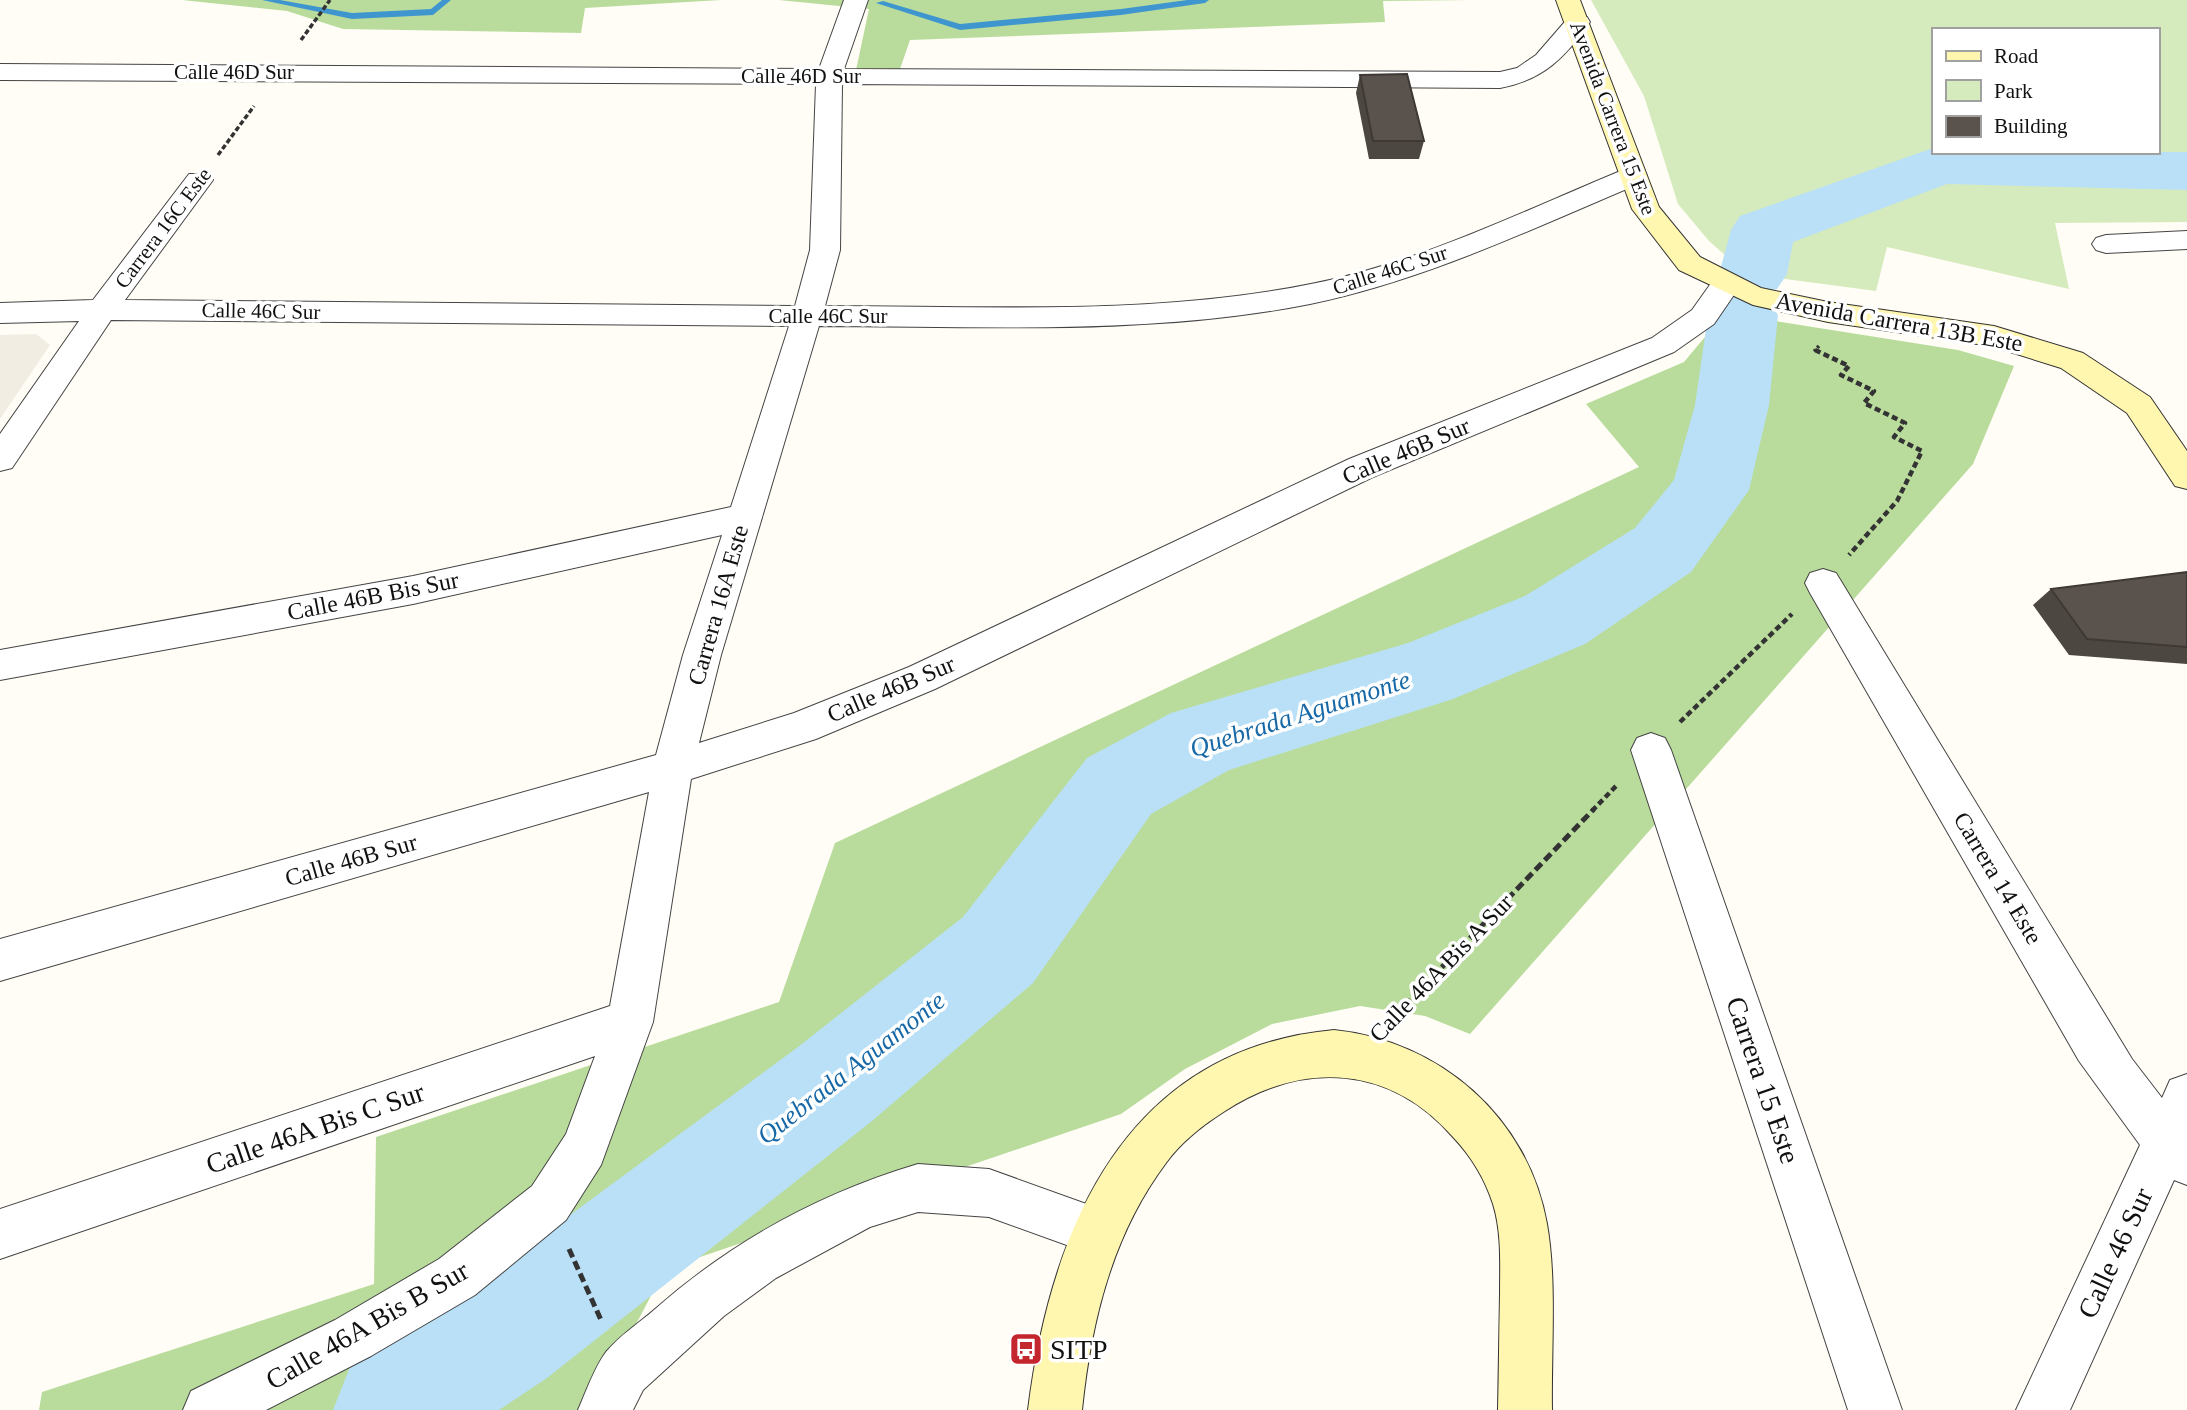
<svg xmlns="http://www.w3.org/2000/svg" width="2187" height="1410" font-family="'Times New Roman',serif">
	<style>
		.green { fill: #d5ebbd; fill-rule: evenodd }
		.forest { fill: #b9dc9c }
		.plaza { fill: #f1ede2 }
		.lines { fill: none; stroke-linecap: round; stroke-linejoin: round }
		.stream { fill: #3f96cf; fill-rule: evenodd }
		.river { fill: #b9e0f7; fill-rule: evenodd }
		.street-casing { stroke: #444; stroke-width: 2 }
		.secondary-casing { stroke: #333; stroke-width: 2 }
		.path-far2 { stroke: #333; stroke-width: 3.5; stroke-dasharray: 5 2.5; stroke-linecap: butt }
		.path-far1 { stroke: #333; stroke-width: 4.5; stroke-dasharray: 6 3.5; stroke-linecap: butt }
		.path { stroke: #333; stroke-width: 5; stroke-dasharray: 9 4.5; stroke-linecap: butt }
		.street { fill: #fff; fill-rule: evenodd }
		.secondary { fill: #fff6b0; fill-rule: evenodd }
		.wall { fill: #4d4742 }
		.building { fill: #5a524d; stroke: #3f3936; stroke-width: 2 }
		.labels { text-anchor: middle; dominant-baseline: central; stroke-width: 7; stroke-linejoin: round; paint-order: stroke }
		.far-street-label { font-size: 21px; fill: #111; stroke: #fff }
		.street-label { font-size: 24px; fill: #111; stroke: #fff }
		.water-label { font-size: 26px; font-style: italic; fill: #1768a6; stroke: #fff }
		.near-street-label { font-size: 28px; fill: #111; stroke: #fff }
		.near-poi-label { font-size: 28px; fill: #111; stroke: #fff; text-anchor: start }
	</style>
	<rect width="100%" height="100%" fill="#fffdf5"/>
	<path class="green" d="M1591,0H2187V222L2055,223L2069,289L1887,247L1876,291L1764,276L1734,263L1709,241L1678,204L1644,96ZM1933,30H2157V152H1933Z"/>
	<path class="forest" d="M182,0H721L585,8L581,33L343,29L287,11Z
		M779,0H1471L1383,1L1385,22L910,40L900,69L856,70L869,9Z
		M1725,313L1958,350L2014,366L1973,464L1470,1034L1425,1016L1360,1006L1272,1024L1185,1069L1121,1114L665,1269L591,1410H39L42,1392L374,1284L376,1137L779,1002L835,843L1639,467L1586,404L1684,362Z"/>
	<path class="plaza" d="M36,334L50,345L0,419V335Z"/>
	<g class="lines">
		<path class="stream" d="M262,0H280L352,13L431,9L442,0H451L433,15L352,19Z
			M1187,0H1209L1205,3L1121,15L960,30L876,3L883,1L960,24L1121,9Z"/>
		<path class="river" d="M1933,148V152H2187V190L1947,184L1793,242L1787,274L1777,289L1754,295L1767,299L1778,315L1769,405L1749,490L1691,572L1585,644L1453,699L1229,770L1151,814L1033,983L872,1121L547,1378L499,1410H333L350,1367L463,1294L798,1047L963,917L1087,758L1171,713L1408,643L1525,596L1635,528L1674,480L1695,405L1708,315L1719,299L1742,293L1729,289L1719,274L1731,230L1740,216Z"/>
		<defs>
			<path id="street" d="M844,0H868L844,69L1500,72L1517,68L1536,55L1569,17H1587L1590,22C1566,57 1543,80 1500,88L842,84L840,250L825,306C986,306 1152,316 1311,284C1419,263 1521,212 1623,170H1643L1647,176L1643,182C1534,228 1426,280 1310,304C1150,336 982,326 819,326L721,655L699,743L794,713L909,667L1349,459L1652,338L1692,310L1714,279L1725,276L1736,279L1740,286L1714,324L1674,352L1373,477L935,689L816,739L691,779L653,1022L601,1165L566,1220L475,1295L371,1356L266,1410H183L191,1391L335,1320L439,1259L532,1186L566,1134L595,1056L0,1259V1209L610,1006L649,792L0,981V939L656,755L683,655L722,535L413,604L0,680V650L413,576L731,507L789,326L111,320L12,468L0,471V434L79,321L0,323V303L93,300L189,174H209L213,180L125,300L795,306L810,250L816,84L0,80V64L819,69Z
				M2187,231V249L2106,253L2096,250L2092,244L2096,238L2106,235Z
				M1823,569L1836,573L2132,1059L2162,1098L2170,1080L2187,1074V1185L2174,1180L2070,1410H2016L2140,1145L2079,1061L1810,593L1805,583L1810,573Z
				M1651,733L1665,738L1671,750L1902,1410H1848L1631,750L1637,738Z
				M918,1164L989,1169L1117,1215L1125,1232L1117,1249L1100,1257L989,1217L918,1212L870,1227L776,1278L724,1316L643,1390L633,1410H578C586,1392 594,1368 606,1352C619,1336 639,1323 654,1310C732,1241 818,1194 918,1164Z"/>
			<path id="secondary" d="M1556,0H1580L1659,207L1700,257L1761,288L1828,302L1994,326L2083,353L2150,397L2187,451V489L2175,486L2127,413L2061,368L1991,346L1828,322L1753,305L1679,270L1632,209Z
				M1334,1030C1440,1041 1528,1117 1547,1224C1557,1280 1551,1352 1552,1410H1498C1499,1371 1499,1332 1500,1294C1500,1264 1502,1233 1493,1204C1485,1179 1471,1156 1453,1137C1390,1065 1304,1060 1225,1111C1203,1125 1181,1142 1166,1163C1112,1235 1091,1322 1082,1410H1028C1051,1226 1127,1049 1334,1030Z"/>
		</defs>
		<use href="#street" class="street-casing"/>
		<use href="#secondary" class="secondary-casing"/>
		<path class="path-far2" d="M301,40L330,0
			M218,155L254,106
			M1819,352L1815,350L1819,346"/>
		<path class="path-far1" d="M1815,350L1849,366L1841,375L1874,391L1864,403L1905,423L1894,437L1922,451L1897,501L1849,555
			M1680,722L1792,614
			M1592,811L1617,785"/>
		<path class="path" d="M1395,1016L1594,809
			M569,1249L601,1320"/>
		<use href="#street" class="street"/>
		<use href="#secondary" class="secondary"/>
	</g>
	<path class="wall" d="M1360,75L1424,141L1419,159H1369L1356,93Z
		M2187,572V664L2069,655L2033,605L2051,589Z"/>
	<path class="building" d="M1407,74L1424,141H1373L1360,75Z
		M2187,572V647L2087,639L2051,589Z"/>
	<defs>
		<symbol id="bus-square" viewBox="-11 -11 22 22"><rect x="-9" y="-9" width="18" height="18" rx="4" fill="#c4262e" stroke="#fff"/><path d="M-5-6H5V4H4V6H2V4H-2V6H-4V4H-5ZM-3.5-4V0h7V-4ZM-3.5 1.2v1.5H-2V1.2ZM2 1.2v1.5H3.5V1.2Z" fill="#fff"/></symbol>
	</defs>
	<g fill-rule="evenodd">
		<use href="#bus-square" x="1007" y="1330" width="38" height="38"/>
	</g>
	<g class="labels">
		<g class="far-street-label">
			<text x="234" y="72">Calle 46D Sur</text>
			<text x="801" y="76">Calle 46D Sur</text>
			<text transform="translate(1613 118) rotate(69)">Avenida Carrera 15 Este</text>
			<text transform="translate(163 228) rotate(-53)">Carrera 16C Este</text>
			<text transform="translate(1390 270) rotate(-18)">Calle 46C Sur</text>
			<text transform="translate(261 311) rotate(1)">Calle 46C Sur</text>
			<text x="828" y="316">Calle 46C Sur</text>
		</g>
		<g class="street-label">
			<text transform="translate(1899 322) rotate(10)">Avenida Carrera 13B Este</text>
			<text transform="translate(1406 451) rotate(-23)">Calle 46B Sur</text>
			<text transform="translate(373 596) rotate(-11)">Calle 46B Bis Sur</text>
			<text transform="translate(718 605) rotate(-74)">Carrera 16A Este</text>
			<text transform="translate(891 689) rotate(-23)">Calle 46B Sur</text>
			<text transform="translate(351 860) rotate(-16)">Calle 46B Sur</text>
			<text transform="translate(1998 878) rotate(59)">Carrera 14 Este</text>
			<text transform="translate(1441 968) rotate(-46)">Calle 46A Bis A Sur</text>
		</g>
		<g class="water-label">
			<text transform="translate(1300 714) rotate(-18)">Quebrada Aguamonte</text>
			<text transform="translate(851 1068) rotate(-38)">Quebrada Aguamonte</text>
		</g>
		<g class="near-street-label">
			<text transform="translate(1763 1080) rotate(71)">Carrera 15 Este</text>
			<text transform="translate(315 1128) rotate(-19)">Calle 46A Bis C Sur</text>
			<text transform="translate(2115 1253) rotate(-65)">Calle 46 Sur</text>
			<text transform="translate(367 1325) rotate(-30)">Calle 46A Bis B Sur</text>
		</g>
		<g class="near-poi-label">
			<text x="1050" y="1349">SITP</text>
		</g>
	</g>
	<rect x="1932" y="28" width="228" height="126" fill="#ffffff" stroke="#a0a0a0" stroke-width="2"/>
	<rect x="1946" y="51" width="35" height="10" fill="#fff6b0" stroke="#a0a0a0" stroke-width="2"/>
	<text x="1994" y="63" font-size="21" fill="#111111">Road</text>
	<rect x="1946" y="80" width="35" height="21" fill="#d5ebbd" stroke="#a0a0a0" stroke-width="2"/>
	<text x="1994" y="98" font-size="21" fill="#111111">Park</text>
	<rect x="1946" y="116" width="35" height="21" fill="#5a524d" stroke="#a0a0a0" stroke-width="2"/>
	<text x="1994" y="133" font-size="21" fill="#111111">Building</text>
</svg>
